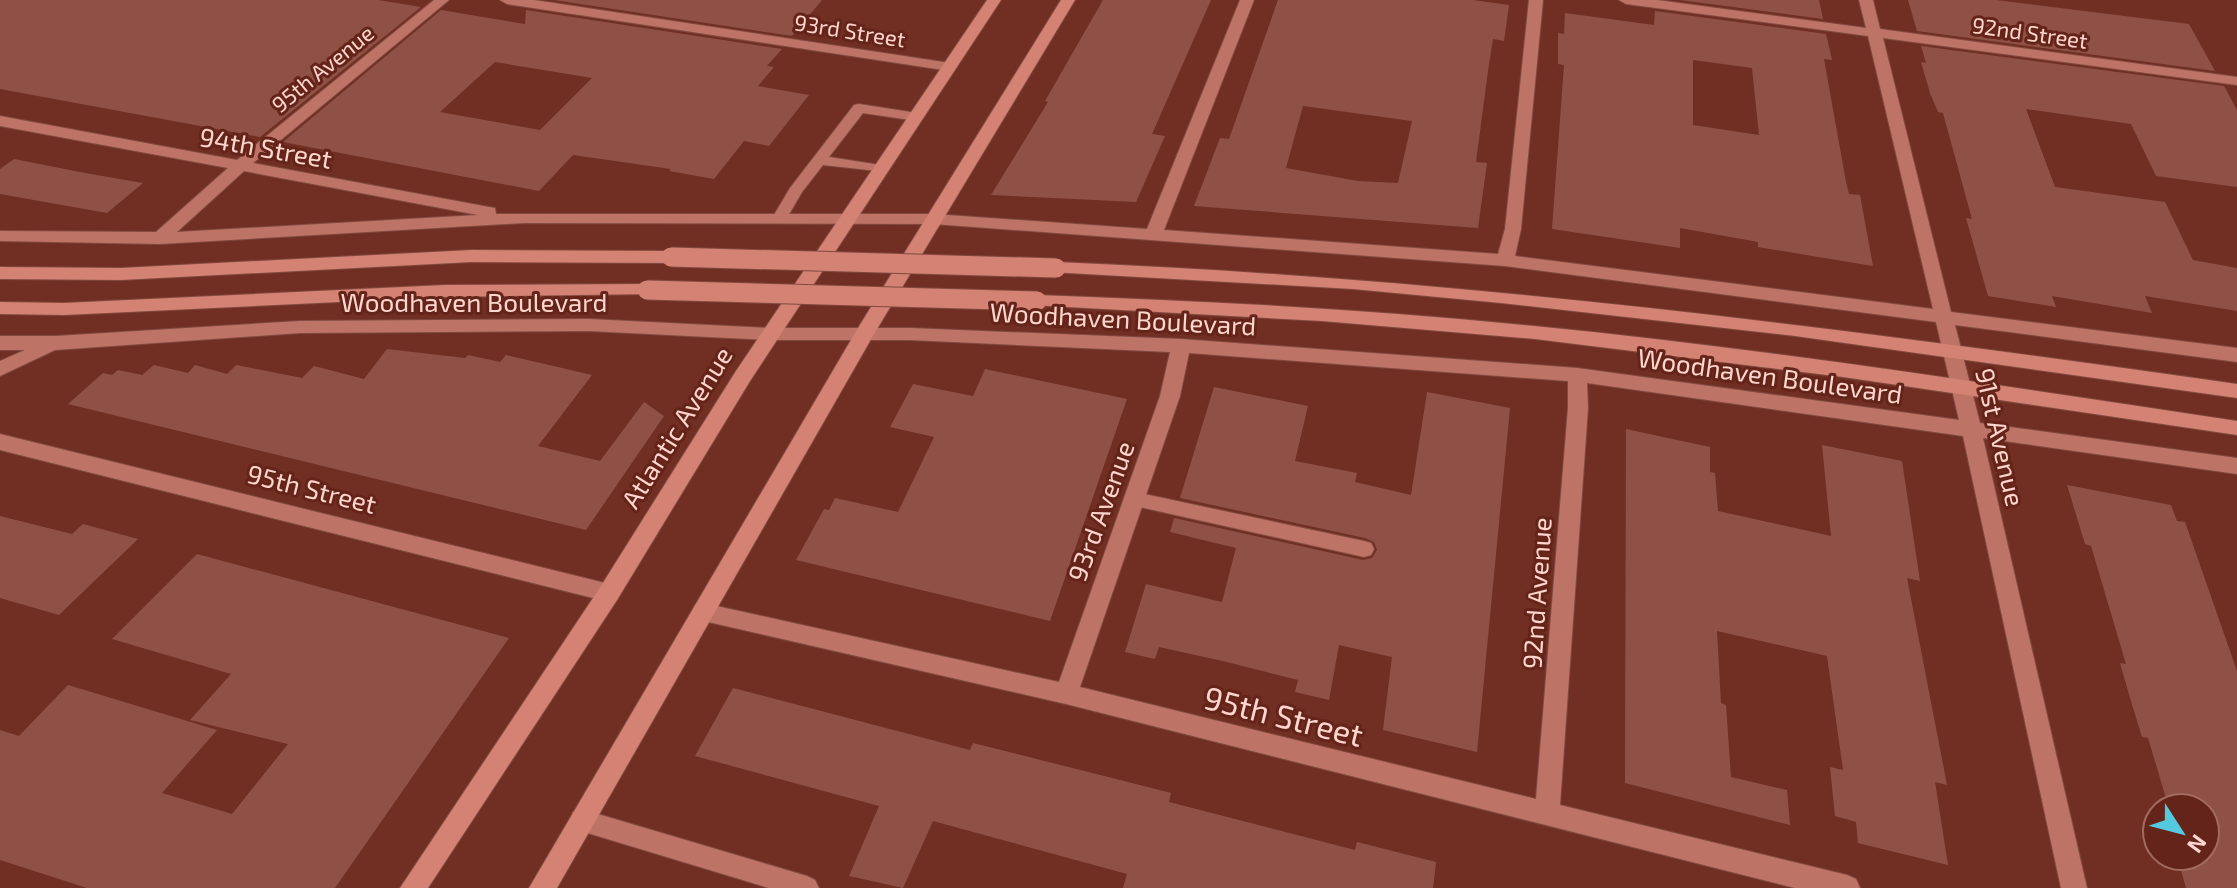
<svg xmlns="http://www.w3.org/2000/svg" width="2237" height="888" font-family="'Exo 2',sans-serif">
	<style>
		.building { fill: #8f5146; fill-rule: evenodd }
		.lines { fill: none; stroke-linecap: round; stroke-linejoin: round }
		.service-casing { stroke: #824a40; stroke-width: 2 }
		.minor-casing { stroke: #824a40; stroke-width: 2 }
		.primary-casing { stroke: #824a40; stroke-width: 2 }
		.service { fill: #bd7466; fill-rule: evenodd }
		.minor { fill: #bd7466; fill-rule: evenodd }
		.primary { fill: #d38273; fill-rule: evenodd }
		.primary-bridge-casing { stroke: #824a40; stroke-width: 21; stroke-linecap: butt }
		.primary-bridge { stroke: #d38273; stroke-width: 19 }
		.labels { text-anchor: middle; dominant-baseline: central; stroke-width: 6; stroke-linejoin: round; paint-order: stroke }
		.far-street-label { font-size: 22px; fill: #ffd6cd; stroke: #642419 }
		.street-label { font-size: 26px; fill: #ffd6cd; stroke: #642419 }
		.near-street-label { font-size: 32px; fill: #ffd6cd; stroke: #642419 }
	</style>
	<rect width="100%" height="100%" fill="#712f24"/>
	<path class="building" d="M0,0H378L421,7L260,137L0,89Z
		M554,0H822L792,36Z
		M1103,0H1211L1152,134L1165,136L1136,202L991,195L1048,102L1045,101Z
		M1278,0H1473L1509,5L1504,41L1493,39L1488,71L1476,162L1487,163L1478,228L1194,206L1220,138L1229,139ZM1303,106L1412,121L1398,183L1358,181L1286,168Z
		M1680,0H1819L1823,19Z
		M1908,0H1996L2189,24L2215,71L1917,31Z
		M441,10L525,24L526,10L782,49L767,66L774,67L758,86L809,95L769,146L744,141L714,179L669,171L671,169L573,155L539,191L283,142ZM495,62L592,78L540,130L440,112Z
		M1655,11L1826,34L1832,60L1824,59L1846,182L1849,194L1860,195L1873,266L1758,247V242L1680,228V248L1552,229L1564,65L1558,64V33L1564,34L1565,13L1654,25ZM1693,60L1752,68L1759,135L1693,125Z
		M1921,46L2224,86L2237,110V187L2156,176L2131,124L2026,109L2055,187L2165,202L2193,260L2237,268V311L2145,296L2152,313L2052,296L2056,307L1988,296L1966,218L1972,219L1943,113L1938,112L1930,93L1921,62L1926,63Z
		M14,159L85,173L143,183L107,213L0,194V169Z
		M387,349L465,358L468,355L500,362L506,355L592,375L538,446L600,461L644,402L664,416L586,530L68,404L103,373L112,375L118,370L142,375L154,365L188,373L195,365L227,374L236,365L302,378L314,366L364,379Z
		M985,369L1127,399L1050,621L796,560L824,509L829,510L835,498L898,512L934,437L890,427L913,384L973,396Z
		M1214,387L1308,406L1295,461L1357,473L1355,482L1411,495L1427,392L1510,408L1477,752L1383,730L1392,657L1339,645L1329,700L1295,692L1298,680L1227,662L1159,647L1155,659L1125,652L1146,584L1222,602L1236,548L1170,532L1174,518L1363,560L1372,558L1377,550L1374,542L1365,538L1180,498Z
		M1626,429L1710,447V472L1715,473L1718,511L1831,536L1822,445L1902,461L1920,581L1907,578L1947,785L1935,782L1948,865L1858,843L1856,822L1835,816L1830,767L1843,770L1827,656L1717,631L1721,703L1726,705L1731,777L1787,790L1790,825L1625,783Z
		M2067,485L2171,505L2177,521L2185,522L2237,671V888H2186L2177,856H2205V808H2169L2148,738L2142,737L2130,698L2120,663L2126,664L2091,546L2085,544Z
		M0,516L72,534L83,524L138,539L59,615L0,598Z
		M197,554L509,638L335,888H87L0,860V730L19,736L68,685L217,730L162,793L232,814L288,744L190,720L231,674L112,639Z
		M733,688L970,750L973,743L1128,782L1171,793L1169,802L1355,850L1357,842L1436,862L1433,888H1123L1127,874L933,821L903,888L849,876L879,806L695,756Z"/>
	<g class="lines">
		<defs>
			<path id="service" d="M859,104L917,113L924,117L917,121L863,113L829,157L887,166V172L823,165L802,192L784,223H774L771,220L790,188L854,105Z
				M1135,492L1364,541L1371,543L1374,549L1371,555L1364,557L1135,506L1128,504L1126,499L1128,494Z
				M581,809L807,876L815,880L819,888H769L581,831L573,828L570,820L573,812Z"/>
			<path id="minor" d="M434,0H449L253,163L489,207L495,208L496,214H933L1147,229L1240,0H1254L1164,230L1498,254L1505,229L1529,0H1543L1521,229L1515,256L1933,309L1868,36L1626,4L1619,0H1657L1866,28L1859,0H1873L1880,29L2237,77V85L1883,38L1951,312L2237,348V362L1955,325L1980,423L2237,458V474L1983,438L2087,888H2061L1963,436L1587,383L1588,408L1560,805L1847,875L1856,879L1860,888H1795L1066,704L695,619L692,612L695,605L703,603L1059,682L1160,396L1170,352L910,340H771L589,331L300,333L55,350L0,376V361L25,350H0V336H56L300,321L589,319L771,328H910L1181,339L1577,368L1959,420L1936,322L1505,266L933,224L524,223L160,244L0,241V231L156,232L228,168L0,126V116L237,160ZM244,171L478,215L177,232ZM1189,353L1568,381V408L1536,799L1080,687L1180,396Z
				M500,0H534L950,63L957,67L950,71L507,4Z
				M0,434L609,584L617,586L620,593L617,600L609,602L0,450Z"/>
			<path id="primary" d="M987,0H1001L750,381L617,600L428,888H400L601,586L736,371Z
				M1061,0H1075L874,334L557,888H529L858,328Z
				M472,250L671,251L680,257L671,263L472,262L121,280L0,279V267L121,268Z
				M1056,262C1455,278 1842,328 2237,384V398L1795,336L1501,303L1353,289L1050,272L1047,268L1050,264Z
				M647,284L653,286L656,290L653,294L445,297L64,315L0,314V302L64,303L445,285Z
				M1037,295C1203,301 1368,309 1534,326C1769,349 2003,386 2237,421V435L1843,377L1535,339L1322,321L1031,305L1028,301Z"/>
		</defs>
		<use href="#service" class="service-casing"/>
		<use href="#minor" class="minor-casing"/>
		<use href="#primary" class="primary-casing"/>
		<use href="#service" class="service"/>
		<use href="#minor" class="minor"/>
		<use href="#primary" class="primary"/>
		<defs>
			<path id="primary-bridge" d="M671,257L1056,268
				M647,290L1037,301"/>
		</defs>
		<use href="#primary-bridge" class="primary-bridge-casing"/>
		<use href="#primary-bridge" class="primary-bridge"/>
	</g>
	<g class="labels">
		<g class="far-street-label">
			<text transform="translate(850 30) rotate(9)">93rd Street</text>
			<text transform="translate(2030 32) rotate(8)">92nd Street</text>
			<text transform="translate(322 68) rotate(-39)">95th Avenue</text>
		</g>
		<g class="street-label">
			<text transform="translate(266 147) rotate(10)">94th Street</text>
			<text x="474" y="301">Woodhaven Boulevard</text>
			<text transform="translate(1123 318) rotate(3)">Woodhaven Boulevard</text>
			<text transform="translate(1770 375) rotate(8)">Woodhaven Boulevard</text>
			<text transform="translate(676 427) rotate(-58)">Atlantic Avenue</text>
			<text transform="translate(2001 437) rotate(77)">91st Avenue</text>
			<text transform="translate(312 488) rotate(14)">95th Street</text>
			<text transform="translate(1100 511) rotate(-70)">93rd Avenue</text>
			<text transform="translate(1536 593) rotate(-86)">92nd Avenue</text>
		</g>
		<g class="near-street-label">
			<text transform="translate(1284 715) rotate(14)">95th Street</text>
		</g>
	</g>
	<g transform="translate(2181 832) rotate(126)"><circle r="38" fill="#642419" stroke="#a26b61" stroke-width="2"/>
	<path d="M0-6L14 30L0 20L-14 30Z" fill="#55cadf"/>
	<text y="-12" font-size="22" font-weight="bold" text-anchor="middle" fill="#ffd6cd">N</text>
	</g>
</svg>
